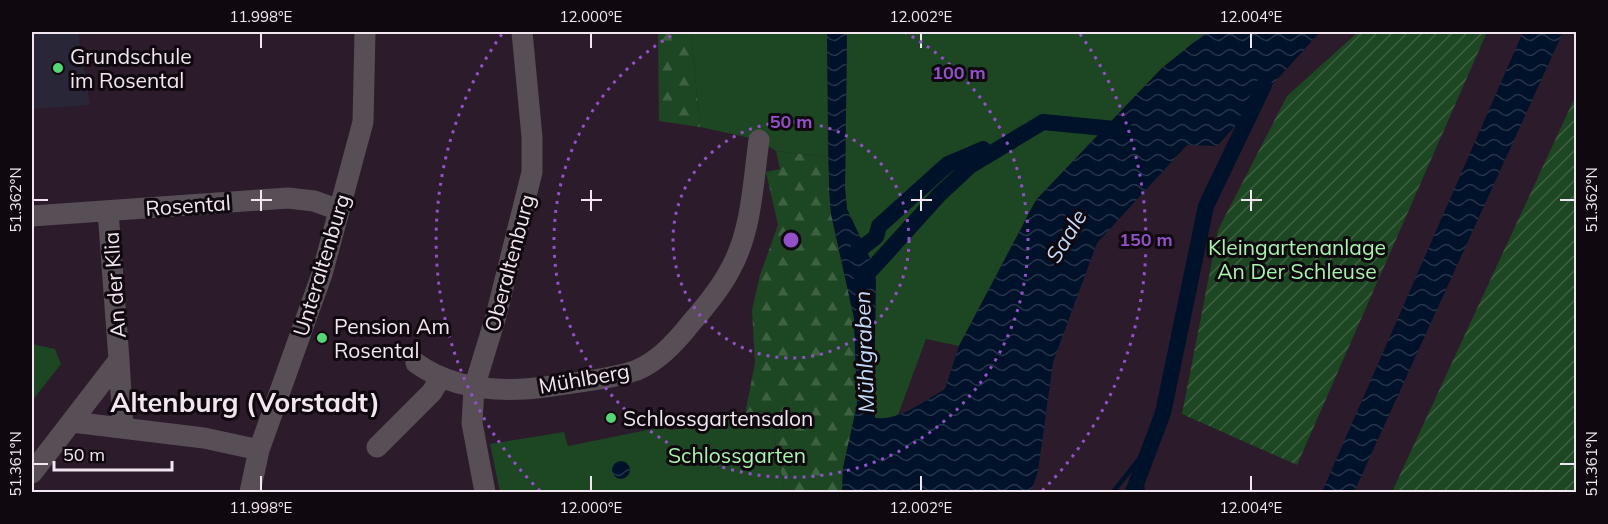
<svg xmlns="http://www.w3.org/2000/svg" width="1608" height="524" font-family="Mulish,sans-serif">
	<style>
		.education { fill: #292737 }
		.green { fill: #1d4622 }
		.forest { fill: url(#forest-firs) }
		.garden { fill: url(#garden-furrows) }
		.water { fill: url(#water-waves) }
		.lines { fill: none; stroke-linecap: round; stroke-linejoin: round }
		.stream { stroke: #00112a; stroke-width: 4.5 }
		.canal { stroke: #00112a; stroke-width: 16 }
		.minor { stroke: #574e56; stroke-width: 21 }
		.ticks { fill: none; stroke: #f2e6f0; stroke-width: 2 }
		.ring { fill: none; stroke: #9351c9; stroke-width: 3; stroke-dasharray: 3 6 }
		.poi-dot { fill: #54d672; stroke: #10080f; stroke-width: 2 }
		.labels { text-anchor: middle; dominant-baseline: central; stroke-width: 6; stroke-linejoin: round; paint-order: stroke }
		.poi-label { font-size: 21px; fill: #f2e6f0; stroke: #10080f; text-anchor: start }
		.street-label { font-size: 21px; fill: #f2e6f0; stroke: #10080f }
		.park-label { font-size: 21px; fill: #a6f6ac; stroke: #10080f }
		.water-label { font-size: 22px; font-style: italic; fill: #c2dbfa; stroke: #10080f }
		.district-label { font-size: 27px; font-weight: bold; fill: #f2e6f0; stroke: #10080f }
		.centre { fill: #9351c9; stroke: #10080f; stroke-width: 3 }
		.ring-label { font-size: 18px; text-anchor: middle; font-weight: bold; fill: #9351c9; stroke: #10080f; stroke-width: 6; stroke-linejoin: round; paint-order: stroke }
		.neatline { fill: none; stroke: #f2e6f0; stroke-width: 2 }
		.ticks-label { font-size: 15px; text-anchor: middle; fill: #f2e6f0 }
	</style>
	<defs>
		<pattern id="forest-firs" width="22" height="20" patternUnits="userSpaceOnUse" patternTransform="scale(1.5)"><rect width="22" height="20" fill="#1d4622"/><path d="M5 1l3.5 6h-7zM16 11l3.5 6h-7z" fill="#3e6142"/></pattern>
		<pattern id="garden-furrows" width="10" height="10" patternUnits="userSpaceOnUse" patternTransform="scale(1.5)"><rect width="10" height="10" fill="#1d4622"/><path d="M-1 1l2-2M0 10L10 0M9 11l2-2" fill="none" stroke="#3e6142"/></pattern>
		<pattern id="water-waves" width="16" height="10" patternUnits="userSpaceOnUse" patternTransform="scale(1.5)"><rect width="16" height="10" fill="#00112a"/><path d="M0 5q4-4 8 0t8 0" fill="none" stroke="#263449"/></pattern>
	</defs>
	<rect width="100%" height="100%" fill="#2c1b2b"/>
	<path class="education" d="M32,32H78L90,105L32,109Z"/>
	<path class="green" d="M691,32H827L828,157L776,151L759,140L700,127Z
		M847,32H1207L1162,68L1036,200L959,346L926,339L898,415L885,419L875,418L874,402L876,271L847,209L845,189Z
		M32,344L55,349L61,364L32,401Z
		M769,410L785,492H500L490,444L564,432L568,446L662,427L672,430Z"/>
	<path class="forest" d="M658,32H691L700,127L659,121Z
		M776,151L828,157L831,214L854,318L857,405L843,468L842,492H785L769,410L745,414L755,363L752,310L760,275L778,225L766,172L780,169Z"/>
	<path class="garden" d="M1358,32H1487L1297,465L1182,414L1218,230L1287,96Z
		M1576,95V492H1392Z"/>
	<path class="water" d="M827,32H847L845,189L847,209L876,271L874,402L875,418C900,421 924,401 945,389L959,346L1036,200L1162,68L1207,32H1320L1217,146L1187,145L1097,243L1053,362L1038,471L1031,492H842L843,468L857,405L854,318L831,214L829,190Z
		M1523,32H1563L1354,492H1322Z
		M612 470a9 9 0 1 1 18 0a9 9 0 1 1-18 0Z"/>
	<g class="lines">
		<path class="stream" d="M1140,477L1143,492
			M1113,492L1152,443"/>
		<path class="canal" d="M854,254L876,237L879,226L948,164L983,149
			M861,281L939,195L970,166L1043,122L1125,130
			M1133,492L1163,413L1206,206L1264,85"/>
		<path class="minor" d="M32,216L288,198L314,201L339,210
			M119,360L123,427
			M416,363C455,391 506,393 552,386C577,382 613,379 637,370C659,361 677,341 691,323C706,306 721,288 731,268C752,230 753,182 759,140
			M72,422L204,438L259,450
			M377,447L432,392L441,377
			M32,473L119,360L108,211
			M250,492L259,450L322,274L363,122L365,32
			M485,492L472,423L474,388L496,316L532,172V137L522,32"/>
	</g>
	<path class="ticks" d="M261,33V48M591,33V48M921,33V48M1251,33V48M261,190V211M591,190V211M921,190V211M1251,190V211M33,200H48M251,200H272M581,200H602M911,200H932M1241,200H1262M1560,200H1575M33,464H48M1560,464H1575M261,476V491M591,476V491M921,476V491M1251,476V491"/>
	<g class="ring">
		<circle cx="791" cy="240" r="118"/>
		<path d="M904 32A237 237 0 1 1 678 32"/>
		<path d="M540 491A355 355 0 0 1 502 34M1080 34A355 355 0 0 1 1042 491"/>
	</g>
	<g class="poi-dot">
		<circle cx="58" cy="68" r="6"/>
		<circle cx="322" cy="338" r="6"/>
		<circle cx="611" cy="418" r="6"/>
	</g>
	<g class="labels">
		<g class="poi-label">
			<text x="70" y="56">Grundschule<tspan x="70" dy="24">im Rosental</tspan></text>
			<text x="334" y="326">Pension Am<tspan x="334" dy="24">Rosental</tspan></text>
			<text x="623" y="418">Schlossgartensalon</text>
		</g>
		<g class="street-label">
			<text transform="translate(188 205) rotate(-4)">Rosental</text>
			<text transform="translate(509 263) rotate(-75)">Oberaltenburg</text>
			<text transform="translate(321 265) rotate(-73)">Unteraltenburg</text>
			<text transform="translate(114 285) rotate(-94)">An der Klia</text>
			<text transform="translate(584 378) rotate(-10)">Mühlberg</text>
		</g>
		<g class="park-label">
			<text x="1297" y="247">Kleingartenanlage<tspan x="1297" dy="24">An Der Schleuse</tspan></text>
			<text x="737" y="455">Schlossgarten</text>
		</g>
		<g class="water-label">
			<text transform="translate(1066 236) rotate(-59)">Saale</text>
			<text transform="translate(864 352) rotate(-92)">Mühlgraben</text>
		</g>
		<g class="district-label">
			<text x="245" y="402">Altenburg (Vorstadt)</text>
		</g>
	</g>
	<circle cx="791" cy="240" r="9" class="centre"/>
	<g class="ring-label">
		<text x="959" y="79">100 m</text>
		<text x="791" y="128">50 m</text>
		<text x="1146" y="246">150 m</text>
	</g>
	<rect width="1608" height="524" fill="none" stroke="#10080f" stroke-width="66"/>
	<path d="M54 461v9h118v-9" fill="none" stroke="#f2e6f0" stroke-width="3"/>
	<text x="63" y="461" font-size="18" fill="#f2e6f0" stroke="#10080f" stroke-width="4.5" paint-order="stroke">50 m</text>
	<rect x="33" y="33" width="1542" height="458" class="neatline"/>
	<g class="ticks-label">
		<text x="261" y="22">11.998°E</text>
		<text x="591" y="22">12.000°E</text>
		<text x="921" y="22">12.002°E</text>
		<text x="1251" y="22">12.004°E</text>
		<text transform="translate(16 200) rotate(-90)" y="5">51.362°N</text>
		<text transform="translate(1592 200) rotate(-90)" y="5">51.362°N</text>
		<text transform="translate(16 464) rotate(-90)" y="5">51.361°N</text>
		<text transform="translate(1592 464) rotate(-90)" y="5">51.361°N</text>
		<text x="261" y="513">11.998°E</text>
		<text x="591" y="513">12.000°E</text>
		<text x="921" y="513">12.002°E</text>
		<text x="1251" y="513">12.004°E</text>
	</g>
</svg>
